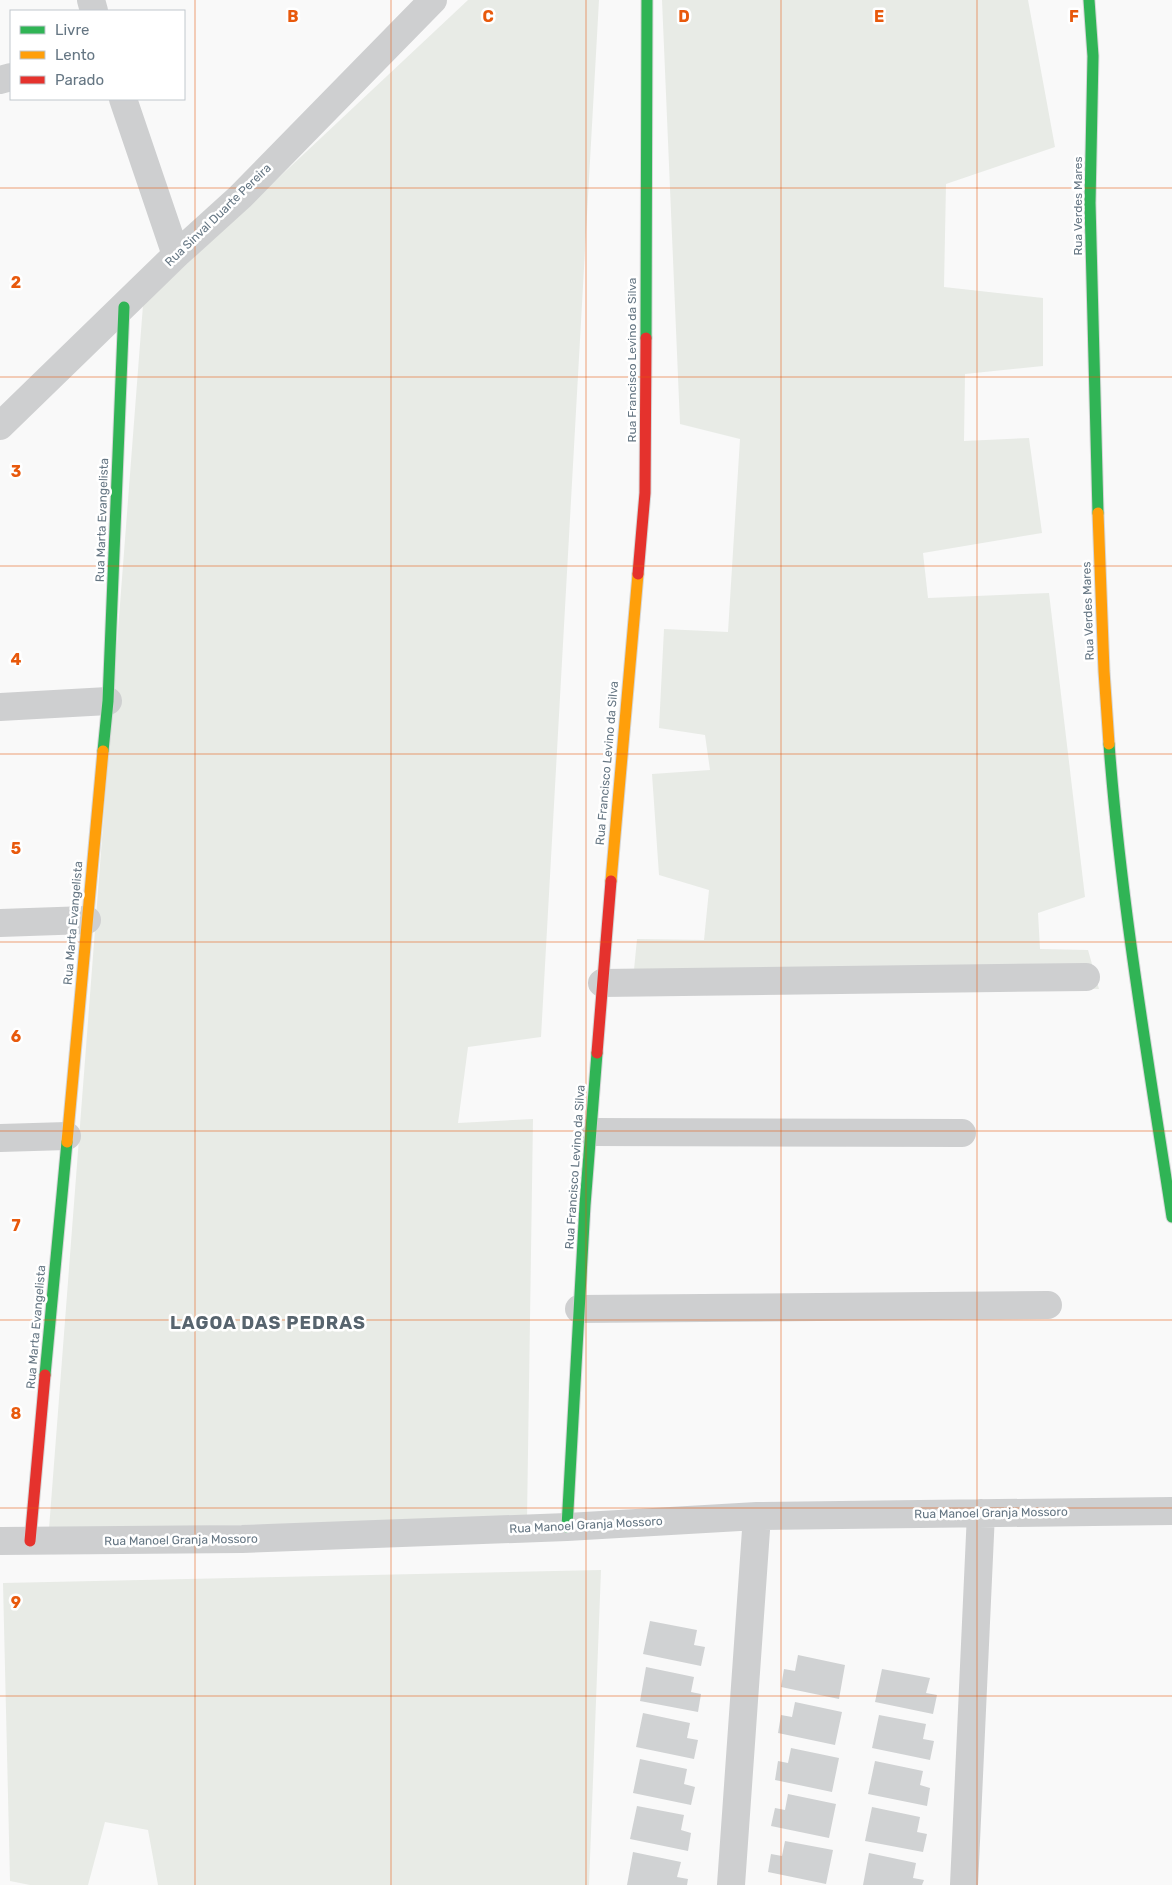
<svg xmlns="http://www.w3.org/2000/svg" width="1172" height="1885" font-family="Rubik,sans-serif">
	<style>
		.green { fill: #e8ebe6 }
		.building { fill: #d0d2d3 }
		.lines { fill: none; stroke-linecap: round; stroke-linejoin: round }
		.fast-casing { stroke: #d5d6d7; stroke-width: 13 }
		.slow-casing { stroke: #d5d6d7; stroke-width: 13 }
		.jam-casing { stroke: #d5d6d7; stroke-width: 13 }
		.street { stroke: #cecfd0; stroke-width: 28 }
		.fast { stroke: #30b455; stroke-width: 11 }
		.slow { stroke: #ff9f0a; stroke-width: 11 }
		.jam { stroke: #e5322d; stroke-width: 11 }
		.grid { fill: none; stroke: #e8590c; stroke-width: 1; stroke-opacity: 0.55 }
		.labels { text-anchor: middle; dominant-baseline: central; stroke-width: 5; stroke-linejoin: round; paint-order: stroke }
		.street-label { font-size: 12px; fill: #657683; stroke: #fff }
		.district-label { font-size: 18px; font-weight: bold; letter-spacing: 1px; fill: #57646e; stroke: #fff }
		.grid-label { font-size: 16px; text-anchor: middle; font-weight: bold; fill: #e8590c; stroke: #fff; stroke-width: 5; stroke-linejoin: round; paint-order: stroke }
	</style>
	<rect width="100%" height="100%" fill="#f9f9f9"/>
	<path class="green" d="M468,0H599L541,1037L468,1047L458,1123L533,1119L527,1519L49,1529L143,305Z
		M662,0H1028L1055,147L946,184L944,287L1043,298V366L965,374L964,441L1029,438L1042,533L923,553L928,598L1049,593L1085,897L1038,913L1040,949L1088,950L1099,989L633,980L637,939L704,940L709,890L659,875L652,774L710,770L705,735L659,728L664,629L728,632L740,439L680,424Z
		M601,1570L589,1885H158L148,1830L105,1822L88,1885H30L10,1881L3,1583Z"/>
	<path class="building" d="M650,1621L697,1630L694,1645L705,1647L701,1666L643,1654Z
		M798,1655L845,1665L839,1699L781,1687L784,1669L795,1671Z
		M646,1667L694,1677L691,1692L701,1694L698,1712L640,1701Z
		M882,1669L930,1678L926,1693L937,1695L933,1714L875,1702Z
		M795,1702L842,1712L835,1745L778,1733L781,1715L792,1717Z
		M643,1713L690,1723L687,1738L698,1740L694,1759L636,1747Z
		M879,1715L926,1724L923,1739L934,1741L930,1760L872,1748Z
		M791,1748L839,1758L832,1792L775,1780L778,1761L788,1763Z
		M640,1759L687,1769L684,1784L695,1787L691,1805L633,1793Z
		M875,1761L923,1771L920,1785L930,1788L927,1806L868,1794Z
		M788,1794L836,1804L829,1838L771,1826L775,1808L785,1810Z
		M637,1806L684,1815L681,1830L691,1833L688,1851L630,1839Z
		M872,1807L920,1817L917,1832L927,1834L923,1852L865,1841Z
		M785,1841L833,1850L826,1884L768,1872L771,1854L782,1856Z
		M633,1852L681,1862L677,1877L688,1879L687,1885H627Z
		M869,1853L916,1863L913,1878L924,1880L922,1885H863Z"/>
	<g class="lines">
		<defs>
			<path id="fast" d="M1089,0L1093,56L1090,203L1098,513
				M646,338L647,0
				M1109,744C1121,903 1148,1060 1172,1217
				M103,751L108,701L124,307
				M45,1375L67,1142
				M567,1527L585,1205L597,1053"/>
			<path id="slow" d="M1098,513L1104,671L1109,744
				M611,881L638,574
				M67,1142L103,751"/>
			<path id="jam" d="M638,574L645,493L646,338
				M597,1053L611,881
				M30,1541L45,1375"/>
		</defs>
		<use href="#fast" class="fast-casing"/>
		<use href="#slow" class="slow-casing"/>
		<use href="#jam" class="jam-casing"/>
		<path class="street" d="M91,0L94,11
			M0,80L11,77
			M123,99L176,255
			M0,426L176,255L240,197L433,0
			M0,707L108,701
			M0,923L87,920
			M602,983L1086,977
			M591,1132L962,1133
			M0,1138L67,1136
			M579,1309L1048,1305
			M0,1541L242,1539L567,1527L757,1516L1172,1511
			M731,1885L757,1516
			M964,1885L981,1513"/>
		<use href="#fast" class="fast"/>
		<use href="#slow" class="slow"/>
		<use href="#jam" class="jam"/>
	</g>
	<path class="grid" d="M195,0V1885M391,0V1885M586,0V1885M781,0V1885M977,0V1885M0,188H1172M0,377H1172M0,566H1172M0,754H1172M0,942H1172M0,1131H1172M0,1320H1172M0,1508H1172M0,1696H1172"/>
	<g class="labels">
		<g class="street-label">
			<text transform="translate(1078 206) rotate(-90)">Rua Verdes Mares</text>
			<text transform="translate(218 215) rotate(-44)">Rua Sinval Duarte Pereira</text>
			<text transform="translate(632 360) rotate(-90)">Rua Francisco Levino da Silva</text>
			<text transform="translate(102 520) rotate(-88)">Rua Marta Evangelista</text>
			<text transform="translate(1088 611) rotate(-92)">Rua Verdes Mares</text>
			<text transform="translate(607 763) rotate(-85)">Rua Francisco Levino da Silva</text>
			<text transform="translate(73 923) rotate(-85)">Rua Marta Evangelista</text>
			<text transform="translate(575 1167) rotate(-86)">Rua Francisco Levino da Silva</text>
			<text transform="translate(36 1327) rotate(-85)">Rua Marta Evangelista</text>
			<text transform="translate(991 1513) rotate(-1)">Rua Manoel Granja Mossoro</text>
			<text transform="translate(586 1525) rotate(-3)">Rua Manoel Granja Mossoro</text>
			<text transform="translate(181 1540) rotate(-1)">Rua Manoel Granja Mossoro</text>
		</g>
		<g class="district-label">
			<text x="268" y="1323">LAGOA DAS PEDRAS</text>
		</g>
	</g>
	<g class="grid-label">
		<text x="293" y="22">B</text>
		<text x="488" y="22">C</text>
		<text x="684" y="22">D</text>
		<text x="879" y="22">E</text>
		<text x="1074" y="22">F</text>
		<text x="16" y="288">2</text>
		<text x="16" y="477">3</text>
		<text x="16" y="665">4</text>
		<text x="16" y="854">5</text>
		<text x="16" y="1042">6</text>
		<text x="16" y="1231">7</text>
		<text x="16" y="1419">8</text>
		<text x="16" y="1608">9</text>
	</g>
	<rect x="10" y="10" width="175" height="90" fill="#ffffff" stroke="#c1c8cd"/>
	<rect x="20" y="26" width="25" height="8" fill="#30b455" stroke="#c1c8cd"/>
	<text x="55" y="35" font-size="15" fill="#657683">Livre</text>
	<rect x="20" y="51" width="25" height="8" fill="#ff9f0a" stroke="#c1c8cd"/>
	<text x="55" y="60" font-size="15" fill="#657683">Lento</text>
	<rect x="20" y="76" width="25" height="8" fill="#e5322d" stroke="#c1c8cd"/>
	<text x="55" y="85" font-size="15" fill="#657683">Parado</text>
</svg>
